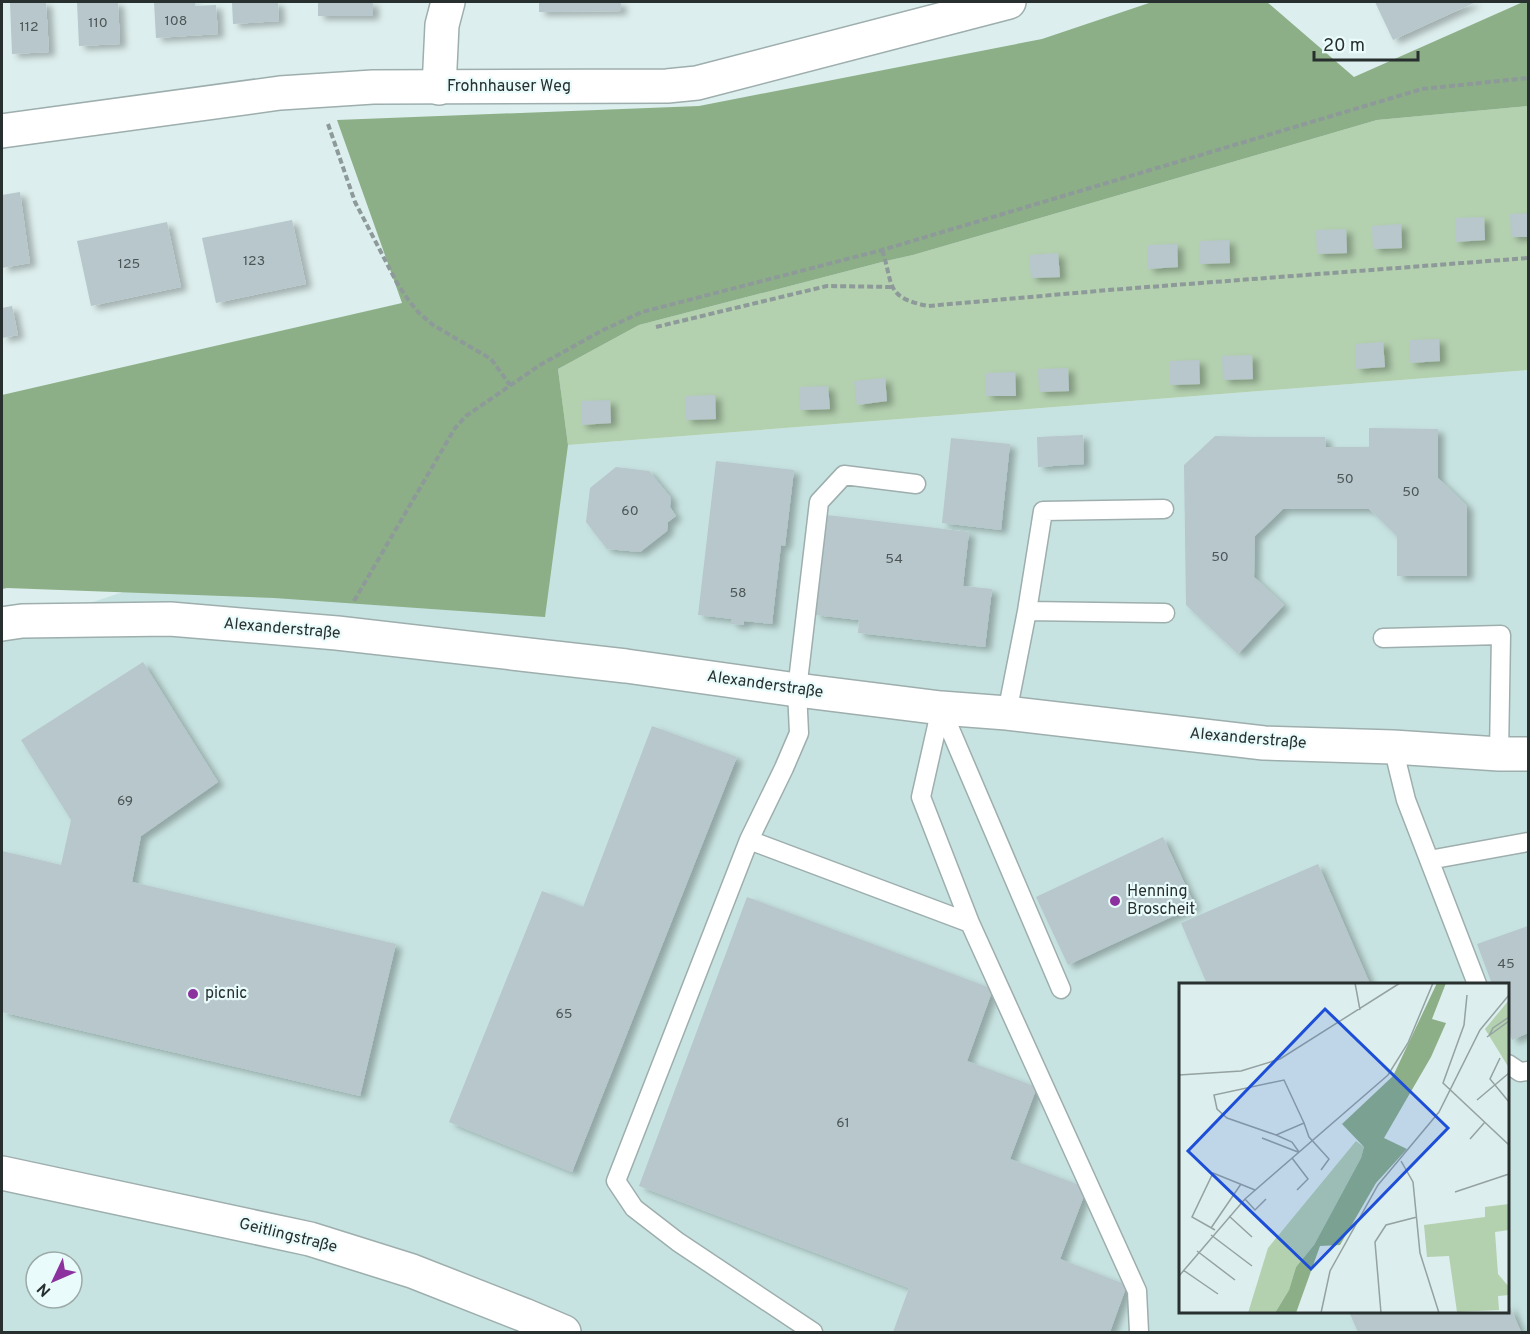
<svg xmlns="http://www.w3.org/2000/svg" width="1530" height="1334" font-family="Overpass,sans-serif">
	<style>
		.built { fill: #c7e3e1; fill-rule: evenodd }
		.green { fill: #b3d0af }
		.forest { fill: #8caf87 }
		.building { fill: #b7c7cc; filter: url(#shadow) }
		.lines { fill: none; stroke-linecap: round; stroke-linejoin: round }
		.service-casing { stroke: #9daead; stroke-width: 21 }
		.minor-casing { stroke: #9daead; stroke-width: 36 }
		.secondary-casing { stroke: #9daead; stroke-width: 36 }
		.path { stroke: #8d9a99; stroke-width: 4; stroke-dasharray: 6 3; stroke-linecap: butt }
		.service { stroke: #fff; stroke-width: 18 }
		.minor { stroke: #fff; stroke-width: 33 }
		.secondary { stroke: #fff; stroke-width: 33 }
		.poi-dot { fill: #8b329e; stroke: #e9fcfb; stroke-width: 2 }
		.labels { text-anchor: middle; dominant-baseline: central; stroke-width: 4.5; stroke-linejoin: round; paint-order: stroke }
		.number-label { font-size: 14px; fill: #4c5556 }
		.street-label { font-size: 16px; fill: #282f2f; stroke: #e9fcfb }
		.poi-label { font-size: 16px; fill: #282f2f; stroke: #e9fcfb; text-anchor: start }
		.inset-road { fill: none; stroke: #94a2a1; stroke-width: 1.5 }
		.view { fill: #1d4ed8; fill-opacity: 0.15; stroke: #1d4ed8; stroke-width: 3 }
		.inset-edge { fill: none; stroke: #282f2f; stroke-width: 3 }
	</style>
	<defs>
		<filter id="shadow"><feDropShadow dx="6" dy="4" stdDeviation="3" flood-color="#0004"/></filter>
	</defs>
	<rect width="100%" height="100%" fill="#dceeed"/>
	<path class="built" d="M1528,370V1332H2V632L568,445ZM1180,984H1508V1312H1180ZM36,1262H72V1298H36Z"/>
	<path class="green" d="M1528,106V370L568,445L558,369L639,325L886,261L913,255L1377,120Z"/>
	<path class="forest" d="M1152,2H1267L1354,77L1523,2H1528V106L1377,120L913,255L886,261L639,325L558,369L568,445L545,617L274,598L7,588L2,589V395L402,303L337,120L699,106L1042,39Z"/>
	<path class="building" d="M10,2H46L49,52L12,54Z
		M77,2H118L120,44L79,46Z
		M154,2H195V6L216,5L218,34L156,38Z
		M232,2H278L279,21L233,24Z
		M318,2H373V16H318Z
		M539,2H621V11L539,12Z
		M1375,2H1476L1393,40Z
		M20,192L30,263L2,268V195Z
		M1528,213V237H1511L1510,214Z
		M1484,217L1485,240L1455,242V218Z
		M292,220L306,284L216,303L202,238Z
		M167,222L181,287L91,306L77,241Z
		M1401,224L1402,248L1373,249L1372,226Z
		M1346,229L1347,253L1317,254L1316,230Z
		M1229,240L1230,263L1200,264L1199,241Z
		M1177,244L1178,267L1148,269V245Z
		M1058,253L1060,277L1031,278L1029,255Z
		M12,306L18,335L2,338V308Z
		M1439,339L1440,361L1410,363L1409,340Z
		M1383,342L1385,367L1356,369L1355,344Z
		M1252,355L1253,379L1223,380L1222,356Z
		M1199,360L1200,384L1170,385V361Z
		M1068,368L1069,391L1039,392L1038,369Z
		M1015,372L1016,396H986L985,373Z
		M885,378L887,401L857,405L854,381Z
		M828,386L830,409L800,410L799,387Z
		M715,395L716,419L686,420L685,396Z
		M610,400L611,423L581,425V401Z
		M1369,428L1438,429V478L1467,506V576H1397V536L1369,509H1283L1255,536L1254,577L1284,605L1238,654L1186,605L1184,465L1215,436L1258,437H1325L1326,447H1369Z
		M1083,435L1084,464L1038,467L1037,437Z
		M951,438L1010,444L1001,530L942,523Z
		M716,461L794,470L785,546L781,545L772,624L744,621V625L731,624L732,619L698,615Z
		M616,467L649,471L671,498L670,507L676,516L668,522L667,531L640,552L607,549L586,522L590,488Z
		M827,515L969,532L963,586L992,589L985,647L858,633L859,620L815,615Z
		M143,662L218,782L141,836L132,882L396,944L360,1096L2,1012V851L61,865L71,820L21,740Z
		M652,726L737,757L572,1172L449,1122L542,891L583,907Z
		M1163,837L1195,906L1068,965L1036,897Z
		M1318,864L1370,984H1207L1181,923Z
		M747,897L993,989L967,1061L1037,1087L1010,1159L1087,1188L1060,1259L1127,1285L1110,1332H893L909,1288L639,1186Z
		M1528,926V1033L1512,1040L1508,1028V984H1492L1477,944Z
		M1508,1302L1521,1332H1358L1349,1312H1508Z"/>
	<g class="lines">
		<defs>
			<path id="service" d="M916,484L844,475L819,502L797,690L799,733L784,768L749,840L970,923L921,797L941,708
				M1027,611L1165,613
				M1383,638L1501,635L1499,754
				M941,708L1061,989
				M1007,713L1027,611L1043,511L1164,509
				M1393,747L1406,800L1477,984
				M749,840L616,1181L634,1208L678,1242L813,1332
				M1429,860L1528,842
				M970,923L1137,1291L1139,1332
				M1508,1064L1520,1072L1528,1071"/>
			<path id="minor" d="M439,88L442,25L448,2
				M2,624L22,621L170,619L337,633L626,666L797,690L941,708L1007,713L1264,743L1393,747L1499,754H1528
				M2,1173L310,1239L412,1271L524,1315L564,1332"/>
			<path id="secondary" d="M2,131L280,93L373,87L667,86L697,83L1009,2"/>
		</defs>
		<use href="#service" class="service-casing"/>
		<use href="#minor" class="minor-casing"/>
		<use href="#secondary" class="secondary-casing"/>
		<path class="path" d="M328,124L355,202L397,283L409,301L419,313L433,325L491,359L510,385
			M882,250C894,285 884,297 928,306L1109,290L1528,258
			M656,327L827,286L892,287
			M354,601L455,428L466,416L540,365L601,331L642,312L882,250L1422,89L1528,78"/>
		<use href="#service" class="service"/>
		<use href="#minor" class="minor"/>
		<use href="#secondary" class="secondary"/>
	</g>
	<g class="poi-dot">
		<circle cx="1115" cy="901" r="6"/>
		<circle cx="193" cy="994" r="6"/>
	</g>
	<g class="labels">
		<g class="number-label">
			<text x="176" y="21">108</text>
			<text x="98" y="23">110</text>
			<text x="29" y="27">112</text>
			<text x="254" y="261">123</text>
			<text x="129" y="264">125</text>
			<text x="1345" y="479">50</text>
			<text x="1411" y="492">50</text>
			<text x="630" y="511">60</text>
			<text x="1220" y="557">50</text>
			<text x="894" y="559">54</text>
			<text x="738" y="593">58</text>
			<text x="125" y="801">69</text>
			<text x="1506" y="964">45</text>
			<text x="564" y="1014">65</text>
			<text x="843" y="1123">61</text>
		</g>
		<g class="street-label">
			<text x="509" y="87">Frohnhauser Weg</text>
			<text transform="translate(282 629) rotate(5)">Alexanderstraße</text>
			<text transform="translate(765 685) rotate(8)">Alexanderstraße</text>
			<text transform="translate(1248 739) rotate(5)">Alexanderstraße</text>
			<text transform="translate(288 1236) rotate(14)">Geitlingstraße</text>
		</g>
		<g class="poi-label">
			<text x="1127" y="892">Henning<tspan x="1127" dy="18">Broscheit</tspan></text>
			<text x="205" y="994">picnic</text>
		</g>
	</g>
	<g transform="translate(1179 983)">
		<rect width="330" height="330" fill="#dceeed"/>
		<path d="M330,17V85L306,46ZM177,158L185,164L182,175L135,262L117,284L110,307L96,330H69L89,265ZM330,221V247L316,249L319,291L330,304V312L319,313L320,327L278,329L270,273L248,274L245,242L306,234V224Z" fill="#b3d0af"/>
		<path d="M258,0H267L253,36L267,40L252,74L205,155L228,166L197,200L161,262L141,263L117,330H96L110,307L117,284L135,262L182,175L185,164L163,141L214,93Z" fill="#8caf87"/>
		<path class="inset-road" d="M176,0L181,27M288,12L285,42L264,100L330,162M310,53L314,45L330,34M308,54L330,38M321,75L311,96L330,119M0,92L62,88L101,76L221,0M298,117L330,90M97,152L48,135L38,126L35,112L105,97L125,140M83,155L119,169M291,156L306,139M120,169L113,159L97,152L125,140L130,154L150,176L142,187M113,175L129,196L118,207M222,178L234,199L241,270L260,330M276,209L330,191M66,216L76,227L87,216M50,233L73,254M32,245L62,201M36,247L13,234L34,190L76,207M32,252L73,283M18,268L56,297M4,287L39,311M0,293L66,216L209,92L229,60L254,0M142,330L151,288L199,202L260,129L301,47L330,12M202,330L196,259L207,242L238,234"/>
		<path class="view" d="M146,26L269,145L132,286L9,168Z"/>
		<rect width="330" height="330" class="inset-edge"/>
	</g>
	<rect width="1530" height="1334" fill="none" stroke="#282f2f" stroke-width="6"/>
	<g transform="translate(54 1280) rotate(226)"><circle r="28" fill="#e9fcfb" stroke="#9caaa9" stroke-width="1.5"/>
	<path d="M0-4.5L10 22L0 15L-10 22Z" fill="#8b329e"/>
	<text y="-9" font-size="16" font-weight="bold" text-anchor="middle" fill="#282f2f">N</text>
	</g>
	<path d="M1314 51v9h104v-9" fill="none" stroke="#282f2f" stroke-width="3"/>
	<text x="1323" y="51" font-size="18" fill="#282f2f" stroke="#e9fcfb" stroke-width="4.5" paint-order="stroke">20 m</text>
</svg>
